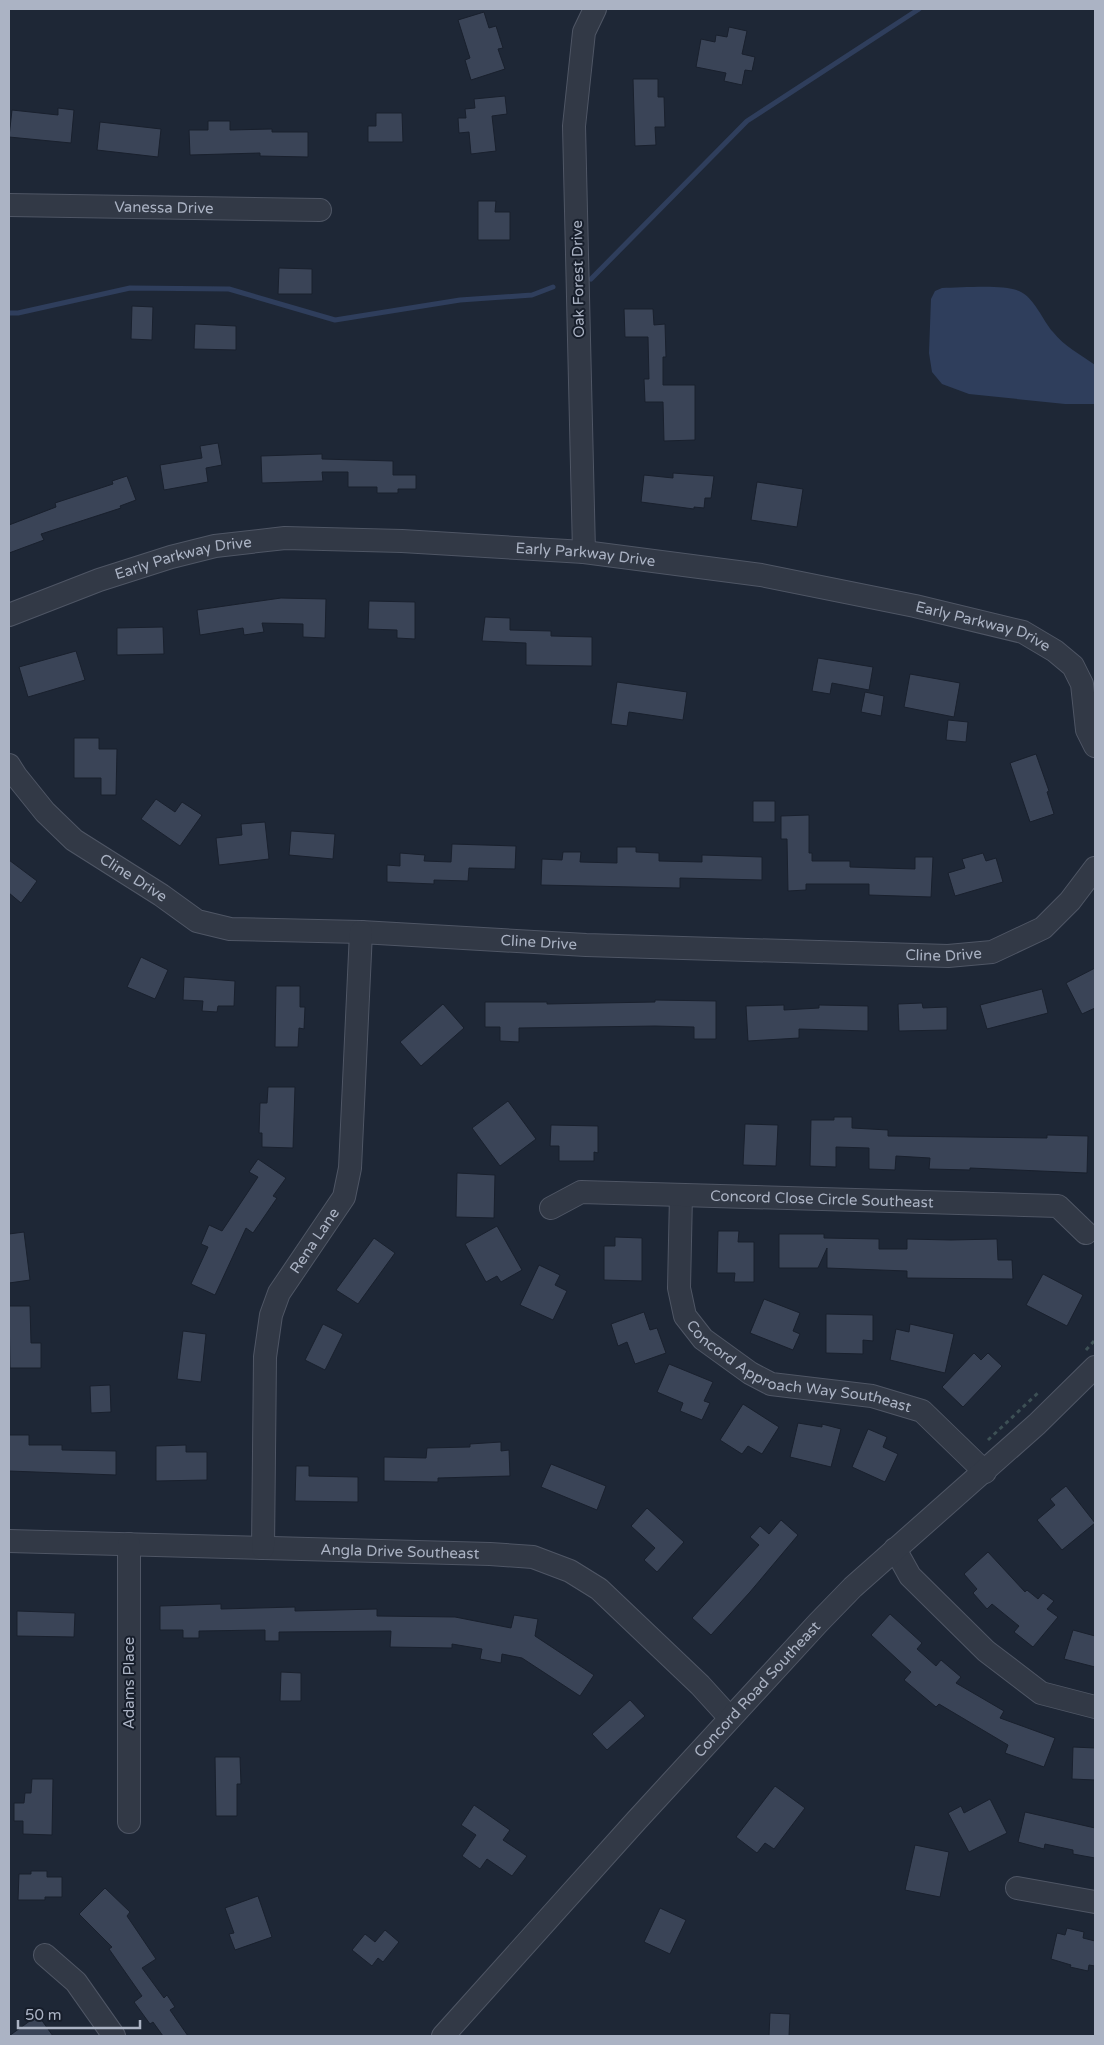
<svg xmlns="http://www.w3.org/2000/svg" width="1104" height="2045" font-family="'Varela Round',sans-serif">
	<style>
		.water { fill: #2f3e5c }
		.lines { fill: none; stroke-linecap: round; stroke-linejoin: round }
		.stream { stroke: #2f3e5c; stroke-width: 5 }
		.building { fill: #3a4457; stroke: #19202d }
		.minor-casing { stroke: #4f5665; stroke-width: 24 }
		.path { stroke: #3d5055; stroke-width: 3; stroke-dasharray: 4 4; stroke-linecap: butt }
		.minor { stroke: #323946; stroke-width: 22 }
		.labels { text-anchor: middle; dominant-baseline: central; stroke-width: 4; stroke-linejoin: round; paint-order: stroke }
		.street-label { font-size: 15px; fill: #abb3c4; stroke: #171e2b }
	</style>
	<rect width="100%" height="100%" fill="#1e2736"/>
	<path class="water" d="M942,288C962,288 1002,284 1019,291C1035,298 1042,320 1053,332C1064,346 1081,355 1095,365V404H1065L969,394L942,384L932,372L929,353L931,299L935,291Z"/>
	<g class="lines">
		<path class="stream" d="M591,279L747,121L919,9
			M9,313H18L130,288L229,289L335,320L460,300L532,295L553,287"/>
	</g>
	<path class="building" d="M484,12L489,28L496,26L503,48L498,49L505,69L471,80L465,60L470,58L458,20Z
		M729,27L747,31L742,54L755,57L752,71L745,70L742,85L724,81L726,73L696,67L701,39L715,42L716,35L727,37Z
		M633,79H658V97H664L665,127H655L656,145L635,146Z
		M505,96L507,114L492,116L496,151L471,154L469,132L459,133L458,118H466L465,109L475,108L474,99Z
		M58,108L74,110L71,143L9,137L12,110L58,115Z
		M376,113H402L403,142H368V126H376Z
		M208,121H230V130L272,129V132H308V157L260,156V153L190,155L189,130H208Z
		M100,122L161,129L158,157L97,150Z
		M478,201H496L495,212H510V240H478Z
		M279,268L312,269V294H278Z
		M132,306L153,307L152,340L131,339Z
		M624,309H653L654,325L665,324L666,357H663V385H695V440L664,441L663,402H645L644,379H649L648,337H625Z
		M195,324L236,326V350L194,349Z
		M218,443L222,465L206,468L208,482L164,490L160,465L202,458L200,446Z
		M322,454V459L393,461V475H416V489H398V493H377V487H348V472H322L323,481L262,483L261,456Z
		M673,473L714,476L711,498H705L704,508L694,507V509L641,502L644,475L673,478Z
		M127,476L136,500L120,506L121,508L41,534L44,540L9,553V525L56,507L55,503L113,484L112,481Z
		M757,482L803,489L797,527L751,520Z
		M281,598L326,599L325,638L303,637V624L262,623L264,632L244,635L243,628L200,635L197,610Z
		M369,601L415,602V639L397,638V630L368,629Z
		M485,617L510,618V630L551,631V636L592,637V666L526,665V643L482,641Z
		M163,627L164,654L117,655V628Z
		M76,651L85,680L28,697L19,667Z
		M818,658L873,667L869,690L832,683L830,694L812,691Z
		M910,674L960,683L954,717L904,707Z
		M617,682L687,692L683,720L629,712L627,726L611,724Z
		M865,692L884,696L881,716L861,712Z
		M948,720L968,722L966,742L946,740Z
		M74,738H99V749H117L116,795H101V778H74Z
		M1036,754L1049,791L1047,792L1054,814L1030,822L1010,763Z
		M156,799L175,812L182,802L202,815L180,846L141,819Z
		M753,801H775V822H753Z
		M809,815V853H812V861H850V867L915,869V857H933L931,897L869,895V884H806V890L788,891L787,839H781V816Z
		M265,822L269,859L219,865L216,838L242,835L241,824Z
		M291,831L335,834L333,859L289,855Z
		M452,844L516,846L515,869L469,868L468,881L434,880V884L387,882V865L400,866V853L425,855L424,861L451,862Z
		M617,847H636V852L659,853V861L702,862V855L762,857V880L680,878V888L541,885L542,859L562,860L563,852H581L580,862L617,863Z
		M983,853L986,861L996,858L1003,882L955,896L948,873L965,868L962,859Z
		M9,860L37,881L21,903L9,893Z
		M141,957L168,970L155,999L127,987Z
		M1095,968V1008L1082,1014L1066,983Z
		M184,977L235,981L234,1006H218L217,1012L202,1011L203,1001L183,1000Z
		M276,986H300V1007H305L304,1029L299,1028L298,1047H275Z
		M1042,989L1048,1013L987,1029L980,1005Z
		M655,1000L716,1001V1039H694V1027L655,1026L519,1028V1042L500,1041V1027H485V1002H547V1004L655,1002Z
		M922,1003L923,1008L947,1007V1030L899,1031L898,1004Z
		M443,1004L464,1028L421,1066L400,1042Z
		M784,1005V1010L819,1008V1005L868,1006V1031L799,1029V1038L748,1041L746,1006Z
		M268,1087H295L293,1148L262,1147V1133H259L260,1103H267Z
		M508,1101L536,1139L500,1166L472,1128Z
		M834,1117H852V1128L888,1130V1136L1047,1138V1135L1088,1136L1087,1173L970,1168V1170L929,1169L930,1158L896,1156L895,1170L869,1169V1148L836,1147V1167L810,1166L811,1120H834Z
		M745,1124L778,1125L776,1166L743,1165Z
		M551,1125L598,1126V1153L594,1152V1161H559V1146H550Z
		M258,1159L286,1178L273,1196L277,1198L253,1233L246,1228L215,1295L191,1284L208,1247L201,1244L209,1225L222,1231L258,1177L249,1172Z
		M457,1173L495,1175L494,1218L456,1217Z
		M497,1226L522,1270L501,1282L497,1276L486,1282L465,1244Z
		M718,1231H739L738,1242H754V1282H734L735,1273H717Z
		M24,1232L30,1280L9,1283V1234Z
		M779,1234H824V1238L879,1239V1249H907V1239L951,1240L997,1239L998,1260H1012L1013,1279L907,1278V1271L827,1268V1248L818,1268H779Z
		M615,1237L642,1238V1281L604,1280V1246H615Z
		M374,1238L395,1253L358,1304L336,1290Z
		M539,1265L560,1275L555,1285L567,1291L553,1320L520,1305Z
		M1043,1274L1083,1295L1067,1326L1026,1305Z
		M764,1299L800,1313L793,1331L800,1334L793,1350L750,1333Z
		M9,1306H30L31,1343H41V1368H10Z
		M644,1312L650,1330L657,1328L666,1353L635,1364L627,1342L618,1346L611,1324Z
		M826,1314L873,1315V1341L863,1340V1354L826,1353Z
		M323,1324L343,1334L325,1370L305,1360Z
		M910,1324L954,1334L945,1373L890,1360L896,1329L909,1332Z
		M183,1331L206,1334L201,1382L177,1379Z
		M974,1353L981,1360L988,1353L1002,1366L963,1407L942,1387Z
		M669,1364L713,1382L704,1401L710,1403L702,1420L680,1411L683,1403L657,1392Z
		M110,1385L111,1412L91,1413L90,1386Z
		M743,1404L779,1427L762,1454L748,1446L742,1454L720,1440Z
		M798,1423L822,1427V1424L841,1429L831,1467L790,1457Z
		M868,1429L887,1437L883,1447L898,1454L885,1482L852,1467Z
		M9,1435H29V1445H62V1450L116,1451V1475L9,1471Z
		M501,1442V1451L509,1450L510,1476L438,1478V1482L384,1481V1457L426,1458L427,1448L470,1447V1444Z
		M186,1445V1452H207V1480L156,1481V1446Z
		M551,1464L606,1486L597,1510L541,1487Z
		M296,1466H309V1476L358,1477V1502L295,1501Z
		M1066,1486L1095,1523L1062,1550L1037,1520L1055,1505L1050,1499Z
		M647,1508L684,1542L657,1572L644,1560L655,1548L631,1526Z
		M781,1520L798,1535L750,1592L711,1635L692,1618L759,1545L750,1537L760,1526L769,1534Z
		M988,1552L1025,1592L1027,1590L1038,1599L1043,1593L1054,1601L1047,1609L1058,1617L1033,1647L1014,1632L1019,1626L992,1604L987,1609L973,1593L977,1589L964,1574Z
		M221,1604V1609L295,1607V1611L377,1609V1616L455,1617L511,1628L514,1615L538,1619L535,1636L594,1675L580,1696L522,1658L502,1654L501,1663L480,1659L482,1649L452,1644V1648L390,1647L391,1631L279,1632V1641H265V1630L199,1631V1638H183V1630H160V1606Z
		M17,1611L75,1613L74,1637L17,1636Z
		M890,1614L922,1643L917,1649L936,1666L941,1660L961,1677L956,1683L1004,1711L1000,1718L1055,1738L1044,1767L1005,1753L1008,1745L939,1704L936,1707L904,1680L911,1672L871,1635Z
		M1073,1630L1095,1636V1667L1064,1659Z
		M281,1672L301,1673V1701H280Z
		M630,1700L645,1716L607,1750L592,1734Z
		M1073,1747L1095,1748V1780L1072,1779Z
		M215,1757H240L241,1784H237V1816H216Z
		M32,1779H53L52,1835L23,1834V1821H14V1803H24L25,1793H31Z
		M775,1786L805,1808L774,1849L765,1843L757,1853L736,1837Z
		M990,1799L1007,1833L969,1852L948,1813L961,1806L964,1813Z
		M474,1805L510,1830L503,1840L527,1856L512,1876L487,1859L480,1869L462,1856L476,1835L461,1825Z
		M1025,1812L1095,1828V1858L1073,1854V1850L1045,1844L1044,1849L1018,1842Z
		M915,1845L949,1852L940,1897L905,1890Z
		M31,1871H47V1877H62V1897H45V1900H18L19,1874H31Z
		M105,1888L130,1912L127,1916L156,1959L142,1968L164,1998L167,1995L175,2007L170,2010L188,2036H163L153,2022L150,2024L134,2002L142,1996L109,1949L112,1947L79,1914Z
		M258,1896L272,1937L235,1950L229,1934L234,1933L225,1908Z
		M660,1908L686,1920L670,1954L644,1942Z
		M1067,1928L1084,1932L1083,1938L1095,1941V1966L1089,1965L1088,1971L1070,1967L1071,1965L1051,1959L1057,1933L1065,1935Z
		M385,1930L399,1942L383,1962L378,1958L372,1966L352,1950L365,1934L375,1942Z
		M770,2013L790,2014L789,2036H769Z
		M38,2015L53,2036H9Z"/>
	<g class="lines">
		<defs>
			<g id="minor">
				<path id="s1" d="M9,205L320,210"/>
				<path d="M584,552L574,126L584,32L595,9"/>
				<path id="s2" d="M9,615L99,580L171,557L215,546L285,538L402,541L584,552L761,575L915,606L1023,632L1055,651L1073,666L1082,684L1087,730L1095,746"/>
				<path id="s3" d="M9,765L16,776L45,812L74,840L161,895L197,921L230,929L361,932L586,945L948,956L992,952L1043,928L1070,901L1095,868"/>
				<path id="s4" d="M681,1195L679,1288L685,1316L703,1339L750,1373L771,1384L872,1396L922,1411L985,1472"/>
				<path id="s5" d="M551,1208L581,1192L1058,1206L1086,1233"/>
				<path id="s6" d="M9,1541L490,1554L533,1557L570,1571L599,1589L700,1685L730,1718"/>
				<path d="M129,1544V1822"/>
				<path id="s7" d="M263,1548L265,1357L271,1315L279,1293L344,1197L350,1168L361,932"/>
				<path d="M895,1549L910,1576L986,1651L1041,1693L1095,1707"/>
				<path d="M1017,1888L1095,1902"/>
				<path d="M45,1955L76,1982L114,2036"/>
				<path id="s8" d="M443,2036L636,1821L818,1623L853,1587L1037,1424L1095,1367"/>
			</g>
		</defs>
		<use href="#minor" class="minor-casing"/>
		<path class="path" d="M1086,1350L1095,1340
			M988,1440L1040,1391"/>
		<use href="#minor" class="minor"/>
	</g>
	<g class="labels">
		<g class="street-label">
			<text stroke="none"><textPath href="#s1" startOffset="155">Vanessa Drive</textPath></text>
			<text transform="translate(578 279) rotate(-91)">Oak Forest Drive</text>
			<text stroke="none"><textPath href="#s2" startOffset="589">Early Parkway Drive</textPath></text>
			<text stroke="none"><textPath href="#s2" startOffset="184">Early Parkway Drive</textPath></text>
			<text stroke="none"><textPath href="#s2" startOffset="994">Early Parkway Drive</textPath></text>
			<text stroke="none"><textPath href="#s3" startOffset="170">Cline Drive</textPath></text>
			<text stroke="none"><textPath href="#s3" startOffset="590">Cline Drive</textPath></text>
			<text stroke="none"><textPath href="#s3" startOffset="995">Cline Drive</textPath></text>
			<text stroke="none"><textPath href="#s5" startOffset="275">Concord Close Circle Southeast</textPath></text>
			<text stroke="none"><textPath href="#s7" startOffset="320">Rena Lane</textPath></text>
			<text stroke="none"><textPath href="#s4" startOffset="252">Concord Approach Way Southeast</textPath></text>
			<text stroke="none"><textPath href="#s6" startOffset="391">Angla Drive Southeast</textPath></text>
			<text transform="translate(129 1683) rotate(-90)">Adams Place</text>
			<text stroke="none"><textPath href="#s8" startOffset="468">Concord Road Southeast</textPath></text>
		</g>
	</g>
	<rect width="1104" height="2045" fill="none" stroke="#abb3c4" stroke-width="20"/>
	<path d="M18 2020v8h122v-8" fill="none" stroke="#abb3c4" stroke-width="2.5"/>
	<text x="25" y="2020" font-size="15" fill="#abb3c4" stroke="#171e2b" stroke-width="4" paint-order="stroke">50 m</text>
</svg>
